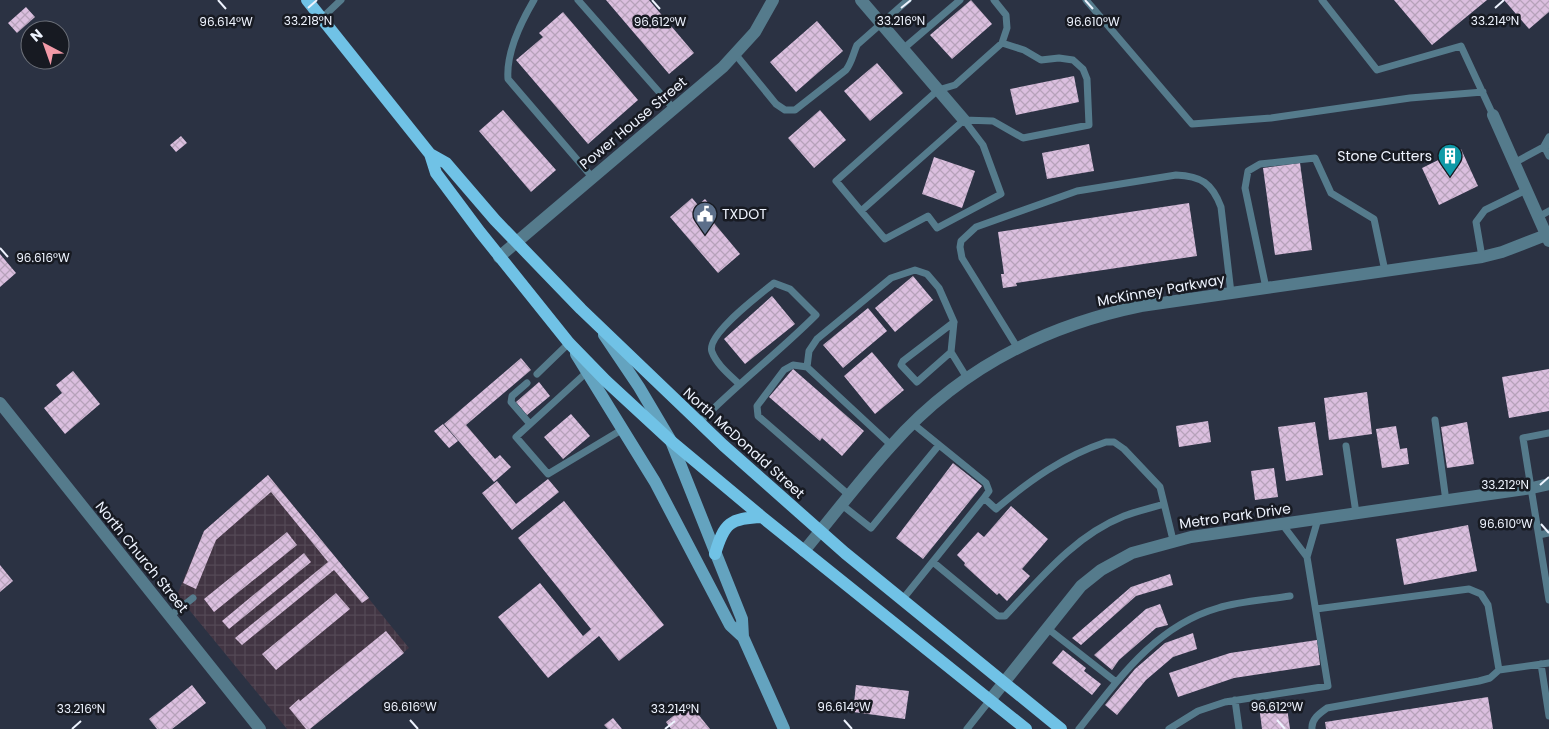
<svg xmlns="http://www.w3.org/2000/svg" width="1549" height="729" font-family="Poppins,sans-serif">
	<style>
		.industrial { fill: url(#industrial-grid) }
		.building { fill: url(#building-cross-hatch) }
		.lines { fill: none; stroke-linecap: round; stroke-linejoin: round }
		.lane { stroke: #557b8c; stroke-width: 7 }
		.street { stroke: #557b8c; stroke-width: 12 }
		.secondary { stroke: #64a3bf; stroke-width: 12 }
		.primary { stroke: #70c2e6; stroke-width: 12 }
		.ticks { fill: none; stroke: #eef3fe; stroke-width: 2 }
		.labels { text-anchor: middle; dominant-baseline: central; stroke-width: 5; stroke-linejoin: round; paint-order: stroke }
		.street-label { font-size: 14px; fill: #eef3fe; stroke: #171a22 }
		.poi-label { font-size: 14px; fill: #eef3fe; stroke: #171a22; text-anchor: end }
		.ticks-label { font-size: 12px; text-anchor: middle; fill: #eef3fe; stroke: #171a22; stroke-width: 5; stroke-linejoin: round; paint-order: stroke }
	</style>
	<defs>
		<pattern id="industrial-grid" width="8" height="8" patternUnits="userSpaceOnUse" patternTransform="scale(1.25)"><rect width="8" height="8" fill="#423543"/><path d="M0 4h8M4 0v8" fill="none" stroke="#544956"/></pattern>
		<pattern id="building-cross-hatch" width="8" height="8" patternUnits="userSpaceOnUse" patternTransform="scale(1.25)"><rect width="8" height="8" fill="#dbbfdf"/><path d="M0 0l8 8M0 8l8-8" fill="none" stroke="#b6a2ba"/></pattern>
	</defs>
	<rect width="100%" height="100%" fill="#2b3243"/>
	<path class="industrial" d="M268,475L409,648L310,729H287L177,595L204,531Z"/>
	<path class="building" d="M606,0H649L694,53L669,74Z
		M971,0L992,24L952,59L930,35Z
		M1394,0H1487L1432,45Z
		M1504,0H1549V12L1529,29Z
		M26,7L35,17L17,33L8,23Z
		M563,12L638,100L588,144L516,60L543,37L539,33Z
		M817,21L843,51L796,92L770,62Z
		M877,63L903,93L870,121L844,91Z
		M1074,76L1079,102L1016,115L1010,89Z
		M503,110L556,170L531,192L479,131Z
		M820,110L846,140L814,168L788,138Z
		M181,136L187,143L176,152L170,145Z
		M1089,144L1094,171L1047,179L1042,153Z
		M1461,149L1478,186L1439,205L1422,168Z
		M934,157L975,171L962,208L922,194Z
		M1300,163L1312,250L1275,255L1263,168Z
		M692,198L698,205L705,199L715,211L709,217L740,254L718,273L670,217Z
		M1189,203L1197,256L1016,283L1017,286L1003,288L1001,274H1004L998,232Z
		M0,254L16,273L0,287Z
		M913,276L933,300L895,332L875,308Z
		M772,296L795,324L745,364L724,339Z
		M868,308L887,331L843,368L823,345Z
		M872,352L904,390L875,414L844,376Z
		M521,358L531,370L466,425L495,459L500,455L511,467L494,482L444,424Z
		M793,369L864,431L842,456L822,438L820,441L769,397Z
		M1549,369V411L1509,418L1502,377Z
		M73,371L100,404L65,434L44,408L62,393L56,385Z
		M539,382L550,396L527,415L516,402Z
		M1367,392L1372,434L1329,440L1324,398Z
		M571,414L590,436L563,459L544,437Z
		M1208,421L1211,442L1179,447L1176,426Z
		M1315,422L1323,475L1286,481L1278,427Z
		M1467,422L1474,464L1447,468L1441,427Z
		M443,424L458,441L449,448L434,431Z
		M1396,426L1400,449L1407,448L1409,464L1382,468L1376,429Z
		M953,463L982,486L923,559L896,538Z
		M1274,468L1278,497L1255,500L1251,471Z
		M268,475L369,598L362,603L334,570L242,645L235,638L328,562L271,492L216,540L196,589L183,583L204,531Z
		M548,479L559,492L512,530L482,493L497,481L516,504Z
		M564,501L664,625L619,661L599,636L548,678L498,617L540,583L583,636L591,629L518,538Z
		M1011,506L1048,539L1022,569L1030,576L1007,601L999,593L997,595L964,565L965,563L957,555L978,532L984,537Z
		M1468,525L1477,571L1404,585L1396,539Z
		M287,532L297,545L214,612L204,599Z
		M304,553L311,562L229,629L222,621Z
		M0,565L13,581L0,592Z
		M1170,574L1173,585L1136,596L1081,645L1072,638L1131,587Z
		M336,593L350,609L276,670L262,654Z
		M1160,604L1168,625L1156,628L1119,660L1112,670L1094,655L1146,609Z
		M386,631L404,653L310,729H306L289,708L299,699L300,701Z
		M1193,633L1197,649L1173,657L1146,680L1117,715L1105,705L1135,669L1165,643Z
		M1317,640L1320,665L1234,678L1178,697L1169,673L1230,653Z
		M1063,650L1086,668L1084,671L1101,684L1092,695L1052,663Z
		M192,685L206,703L172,729H157L149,719Z
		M856,685L909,691L905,719L853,712Z
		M1488,697L1493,729H1326L1325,722Z
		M1286,701L1290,729H1262L1259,706Z
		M689,703L710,729H671L666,722Z
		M613,718L622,729H608L604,725Z"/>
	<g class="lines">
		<path class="lane" d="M534,0C521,22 506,53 508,79L592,177
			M578,0L674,109
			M994,0L1006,15L1007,28L1002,43L955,85L938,90L836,181L861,211L964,120L993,121L1023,138L1089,125L1087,79L1083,69L1073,60L1059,58L1041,60L1024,50L1002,43
			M1086,0L1192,124L1271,118L1410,98L1483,92
			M1322,0L1377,70L1461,46L1493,115
			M322,18L341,0
			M903,49L960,0
			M736,55L776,104L785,110H795L846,70C852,62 853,54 857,45L908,0
			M1544,146L1549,156
			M1544,146L1549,137
			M1514,163L1549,144
			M861,211L885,239L928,216L937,228L1001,194L983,145L964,120
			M1538,217L1549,211
			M1482,257L1476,222L1485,210L1526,190
			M1266,288L1245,188L1248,171L1260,164L1315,158L1331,193L1374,219L1385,271
			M1017,347L962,258L960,247L961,241L976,227L1077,191L1176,175C1201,176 1212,183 1221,207L1231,293
			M951,352L917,382L901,365L903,361L954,322
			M807,367L793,365L784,370L757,406L758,416L850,496
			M587,372L516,437L548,474L623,429
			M537,374L569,343
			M527,383L512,396L511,402L530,424
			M1435,420L1446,501
			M699,423C736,385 778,353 816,315L790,289L774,283C761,294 705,335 712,352C717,365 730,375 739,384
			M912,423L986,483L989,491L984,498
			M1549,433L1523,438L1549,600
			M891,445L807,367L809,351L817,339L891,278L915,270L927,274L939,288L954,322L951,352L967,378
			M1346,446L1356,513
			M842,505L871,528L939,445
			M1282,524L1307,557
			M1539,535L1549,533
			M933,562L998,616H1005C1040,579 1074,536 1124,516C1137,511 1151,508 1164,504
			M902,600L984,498L996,509C1030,480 1064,456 1106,442H1114L1124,449L1160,487L1173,540
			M170,616L193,598
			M1047,628L1116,682
			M1541,664L1549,716
			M1499,670L1549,663
			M1235,700L1239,729
			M967,729L990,700
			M1079,729C1118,680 1155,626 1218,608C1241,601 1266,600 1290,596
			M1169,729L1198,711L1225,702L1328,686L1307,557L1318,519
			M1312,729C1311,719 1320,713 1327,708L1479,681L1490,678L1499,670L1488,605L1481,594L1469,589L1316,609"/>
		<path class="street" d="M861,0L964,120
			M1493,115L1549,241
			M499,257L723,67L755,32L773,0
			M0,403L260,729
			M804,551C833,516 860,480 891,446C957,371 1043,326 1141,306L1482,257L1502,252L1546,235
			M990,700L1081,586L1101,570L1132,553L1191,537L1532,488L1549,484"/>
		<path class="secondary" d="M604,335L639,387L671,441L742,619L743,637L784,729
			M576,354L655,482L730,625L743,637"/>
		<path class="primary" d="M307,0L430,154L446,163L495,220L581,309L723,445L845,553L1061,729
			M430,154L436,173L480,232L569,343L606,381L671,441L762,517L1026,729
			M715,554C724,523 730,518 762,517"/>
	</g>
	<path class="ticks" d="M218,0L226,9M652,0L660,9M1085,0L1093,9M308,8L317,0M901,8L911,0M1495,8L1504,0M0,248L8,257M1540,485L1549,477M1541,524L1549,533M410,720L418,729M844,720L852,729M1277,720L1285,729M72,729L81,721M665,729L675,721"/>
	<defs>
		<symbol id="building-pin" viewBox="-11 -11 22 30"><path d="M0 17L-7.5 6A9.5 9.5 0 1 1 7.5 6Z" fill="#0f9aa8" stroke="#171a22"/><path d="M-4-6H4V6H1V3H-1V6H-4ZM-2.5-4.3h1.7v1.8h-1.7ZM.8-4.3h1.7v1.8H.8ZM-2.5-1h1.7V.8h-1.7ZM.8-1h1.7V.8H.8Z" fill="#fff"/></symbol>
		<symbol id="civic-pin" viewBox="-11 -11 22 30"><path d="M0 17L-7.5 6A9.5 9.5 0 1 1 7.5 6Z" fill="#5c6f8a" stroke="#171a22"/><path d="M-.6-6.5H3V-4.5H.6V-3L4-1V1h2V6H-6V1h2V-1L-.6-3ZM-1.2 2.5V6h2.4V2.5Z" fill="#fff"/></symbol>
	</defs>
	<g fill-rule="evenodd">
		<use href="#building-pin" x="1436" y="142" width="28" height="38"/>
		<use href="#civic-pin" x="691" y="200" width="28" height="38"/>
	</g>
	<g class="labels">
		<g class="street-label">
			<text transform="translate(633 123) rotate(-40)">Power House Street</text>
			<text transform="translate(1161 290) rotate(-10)">McKinney Parkway</text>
			<text transform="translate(744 443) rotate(42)">North McDonald Street</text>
			<text transform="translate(1235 516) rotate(-8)">Metro Park Drive</text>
			<text transform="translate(142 557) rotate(51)">North Church Street</text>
		</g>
		<g class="poi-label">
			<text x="1432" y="156">Stone Cutters</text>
			<text x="722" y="214" text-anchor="start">TXDOT</text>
		</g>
	</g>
	<g class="ticks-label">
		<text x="901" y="25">33.216°N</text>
		<text x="1495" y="25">33.214°N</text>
		<text x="308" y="25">33.218°N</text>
		<text x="226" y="26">96.614°W</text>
		<text x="660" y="26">96.612°W</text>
		<text x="1093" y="26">96.610°W</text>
		<text x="43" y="262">96.616°W</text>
		<text x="1505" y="489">33.212°N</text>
		<text x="1506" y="528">96.610°W</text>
		<text x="410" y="711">96.616°W</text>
		<text x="844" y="711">96.614°W</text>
		<text x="1277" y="711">96.612°W</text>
		<text x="81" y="713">33.216°N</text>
		<text x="675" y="713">33.214°N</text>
	</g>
	<g transform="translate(45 45) rotate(319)"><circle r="24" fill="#171a22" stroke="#6d717a"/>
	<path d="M0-4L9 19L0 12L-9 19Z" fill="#f39aa8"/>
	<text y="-8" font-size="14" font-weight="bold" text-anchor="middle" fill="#eef3fe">N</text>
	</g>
</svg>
